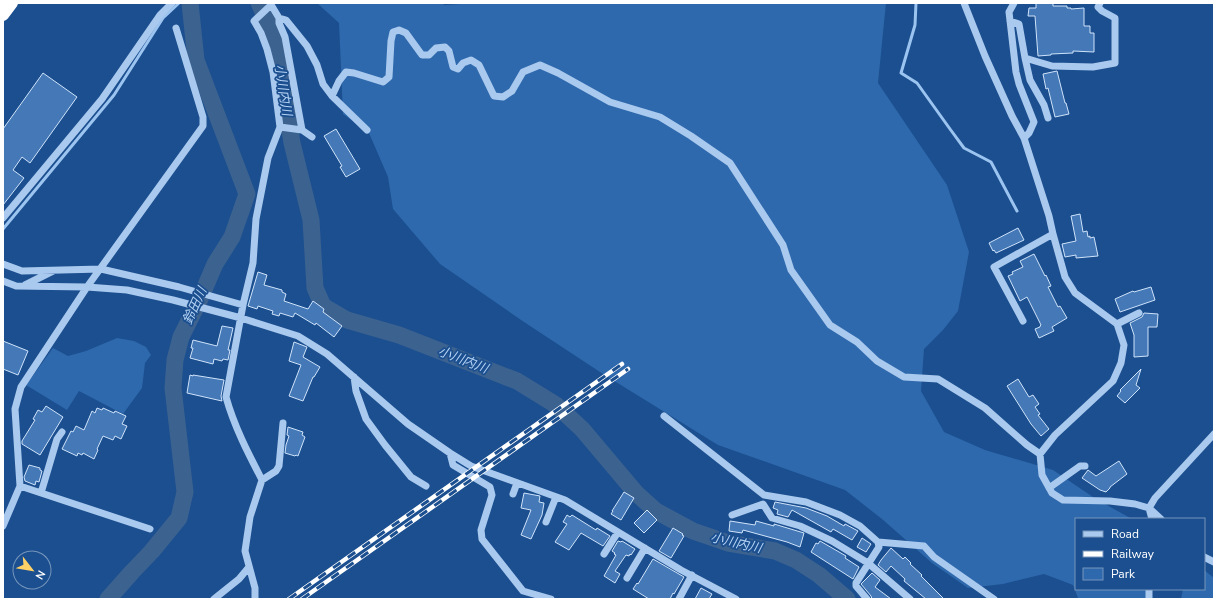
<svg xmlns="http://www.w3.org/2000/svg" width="1217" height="602" font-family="'Nunito Sans','Noto Sans JP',sans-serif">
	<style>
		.green { fill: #2e69ad }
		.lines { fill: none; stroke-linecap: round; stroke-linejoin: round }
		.stream { stroke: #9cc4f0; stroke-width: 3 }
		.river { stroke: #3c6290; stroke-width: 17 }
		.building { fill: #4478b7; stroke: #cfe3fa }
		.minor { stroke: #a9c9ee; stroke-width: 7 }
		.highway { stroke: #fff; stroke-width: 12 }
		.rail-casing { stroke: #fff; stroke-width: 4.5 }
		.rail { stroke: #1b4f8f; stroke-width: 3; stroke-dasharray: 9; stroke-linecap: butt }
		.labels { text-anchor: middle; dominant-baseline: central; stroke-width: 3.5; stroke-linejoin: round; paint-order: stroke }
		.water-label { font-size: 13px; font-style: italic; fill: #b5d3f5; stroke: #1b4f8f }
	</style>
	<rect width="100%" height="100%" fill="#1b4f8f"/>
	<path class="green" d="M317,3H443L444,5L477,3H886L878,83L947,185L969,252L958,311L943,330L924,349L921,391L944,432L985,450L1053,470L1096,499L1132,519H1076V589H1152V599H1076L1078,598L1073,585L1044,574L1003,584L968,588L932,563L882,519L845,490L718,445L603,374L524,322L440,264L393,209L388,177L369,133L343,114L339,23Z
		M117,338L134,341L146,347L151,355L145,363L142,388L123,414L79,391L67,410L26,385L53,348L68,356L86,351Z
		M1204,570L1214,578V599H1181L1183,589H1204Z"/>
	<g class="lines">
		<path class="stream" d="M916,3L915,25L901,73L917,83L950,129L964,148L991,162L1017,211
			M3,229L114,95L163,18L179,3"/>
		<path class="river" d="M259,3L272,31L277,50L292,143L311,220L315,288L323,306L347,320L399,335L517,381L556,405L582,429L636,493L656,511L693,531L728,543L775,551L796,560L819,575L847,599
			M108,599L132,572L152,551L179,518L185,492L173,388L175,360L181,337L200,299L215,264L232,237L247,194L196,60L190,3"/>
	</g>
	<path class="building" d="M1036,3H1053V6H1067V8H1071V9L1084,8V26H1090V33H1094V52L1073,51V53L1051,54V55L1038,56L1035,16H1028L1029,8H1036Z
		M1057,71L1065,103H1066L1069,114L1055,117L1048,88L1046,89L1043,74Z
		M43,73L77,97L30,163L22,157L13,170L24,178L3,205V129Z
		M336,129L360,169L346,177L340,167L342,166L324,136Z
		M1080,214L1083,232L1087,231L1088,237L1090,236V238L1094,237L1098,256L1076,258V255L1065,257L1062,244L1076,241L1071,216Z
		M1018,228L1024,240L996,253L994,250L993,251L989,243Z
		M1034,254L1045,276L1046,275L1051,286L1048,287L1058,307L1060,306L1067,318L1052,327L1054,331L1039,338L1035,329L1040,327V326L1041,325L1027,297L1020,301L1008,276L1013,274L1012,272L1023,267L1020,261Z
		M258,272L267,275L264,285L282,290V292L286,294L284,301L308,309L313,301L324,309L323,312L342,326L334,337L316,323L315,325L295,313L293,317L280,313L279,316L272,314L273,311L258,306L257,309L248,306Z
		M1151,287L1155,300L1120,312L1115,299L1133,291L1134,292Z
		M1144,313L1158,314L1157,327H1148V356L1134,357V335L1130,323L1142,317Z
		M222,326L233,328L228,350H230L228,360L223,359L222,361L214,359L213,364L190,358L193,348H191L193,340L217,346Z
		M3,341L28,351L18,375L3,369Z
		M294,342L307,347L303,357L320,367L314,377H313L303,401L289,396L301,365L289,361Z
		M1141,369L1136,385L1140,388L1125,403L1117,396L1121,391L1120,390Z
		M190,375L193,376V375L224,380L221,396L222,401L187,393Z
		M1018,379L1029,397L1033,395L1039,404L1035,407L1040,414L1038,415L1049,429L1041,436L1031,424L1007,386Z
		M46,406L63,417L40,455L22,444V441L35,420L33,419L38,410L42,412Z
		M97,408L102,410L103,408L114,413L115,411L126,416L122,424L127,426L121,439L115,436L113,440L103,436L97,449L98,450L94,459L83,453L82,455L78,453L77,456L62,449L71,431L73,432L76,426L84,430L92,411L95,413Z
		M288,427L303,432L302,435L305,437L298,456L296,455L295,456L285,453L286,445L289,436L287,435Z
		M1119,461L1127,474L1110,487V488L1106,492L1100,490L1082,478L1088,470L1096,476Z
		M29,465L40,468V470L42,471L39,482L36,481L35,485L25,481L24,477Z
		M624,492L634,498L621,520L611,514L613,511H612Z
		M524,493L540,496L539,502L544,503L542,515L531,539L521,535L531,510L521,508Z
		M775,502L806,508L827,516L844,526L845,524L858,531L852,540L833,529L831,532L792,510L788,517L777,514L778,510L773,508Z
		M647,510L657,520L644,533L634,523Z
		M567,515L570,517L572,515L596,530L597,528L610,536L603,546L581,533L569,550L555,542L567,524L563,522Z
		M730,521L755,525L756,521L774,526V524L804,533L800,547L787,542L743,530L742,533L729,531Z
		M673,528L683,534L682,535L684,536L671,558L659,551Z
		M862,538L871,544L866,552L857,547Z
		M618,541L621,542L622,541L635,549L631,555L630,554L629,556L626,555L615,571L620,574L615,583L604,576L616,555L614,554L615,553L612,551Z
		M820,541L846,556L845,558L859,567L853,579L811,552L816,543L818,544Z
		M891,548L903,559L905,557L911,563L910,564L922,575L921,576L944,599H926L904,581L905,579L891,566L886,572L878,565L881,560Z
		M653,559L684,577L674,594L673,593L670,599H649L633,589L637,583L638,584Z
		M872,573L880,580L875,587L891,599H872L871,596L861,584Z
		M701,588L712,594L709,599H695Z"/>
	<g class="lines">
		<path class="minor" d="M270,3L279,18L286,20L307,46L317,65L323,84L332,96L339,81L346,72L354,73L383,82L389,77L391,41L393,32L399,30L406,33L422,55H429L436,48L445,47L449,51L453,67L458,69L463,63L471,60L479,65L494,96L503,97L512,91L523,72L540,65L558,73L610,102L660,117L691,136L730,163L783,245L791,270L830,325L857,342L877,361L904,377L938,379L985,408L1027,445L1040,454
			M964,3L985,56L1012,116L1024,138L1049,216L1053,234L1065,277L1075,293L1117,324L1124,345L1121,363L1113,381L1055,435L1040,454L1042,475L1052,493L1063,500L1110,501L1135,504L1149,508L1161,519
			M1014,3L1009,12L1016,72L1019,84L1034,122L1029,133L1024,138
			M279,18V23L285,37L302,130
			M1010,21L1019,24L1025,58L1052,66L1093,67L1115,63V18L1102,11L1098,7L1100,3
			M1025,58L1030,80L1044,105L1048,118
			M332,96L367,130
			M280,127L302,130L312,137
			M3,218L102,99L160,15L172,3
			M3,264L22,271L101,269L179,287L243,305
			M3,281L16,286L87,287L127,290L173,300L241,318L298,336L327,354L408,424L450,453L471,466L565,500L681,570L736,599
			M25,285L53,271
			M1023,321L994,267L1053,234
			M1117,324L1139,313
			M354,377L356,391L366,419L385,445L411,477L426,486
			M664,416L764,495L806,502L840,515L860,526L878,542L879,547L856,583V586L867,599
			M450,453L453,465L490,487L492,495L481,530L482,539L523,591L551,599
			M262,480L276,471L279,466L283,423
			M20,486L150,529
			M1049,488L1080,466H1085
			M41,493L57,439L62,432
			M513,494L517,483
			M732,515L763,504L772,518L800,526L832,541L868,563L910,599
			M1152,519L1149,508L1155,498L1214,434
			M546,522L556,497
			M3,526L20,486L15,409L21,387L87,287L203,126V117L176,28
			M878,542L924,546L934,557L994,599
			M604,554L618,532
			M1204,557L1214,562
			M627,578L645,548
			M214,599L239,579L249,567
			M255,599V588L245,551L250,517L262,480C248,453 234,426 226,397L243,305L253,263L256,219L268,158L280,127L273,72L267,49L261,33L254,21L271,5
			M679,599L692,575
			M1149,599V589"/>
		<path class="highway" d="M3,15L12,3"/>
		<defs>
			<path id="rail" d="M289,599L622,364
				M302,599L628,369"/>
		</defs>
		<use href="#rail" class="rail-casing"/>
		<use href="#rail" class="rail"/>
	</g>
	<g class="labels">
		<g class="water-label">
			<text transform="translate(283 90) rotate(81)">小川内川</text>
			<text transform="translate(195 306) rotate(-65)">鈴田川</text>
			<text transform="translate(463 360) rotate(21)">小川内川</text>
			<text transform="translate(736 543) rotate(13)">小川内川</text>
		</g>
	</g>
	<rect width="1217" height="602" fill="none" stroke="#ffffff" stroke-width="8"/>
	<rect x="1075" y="518" width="130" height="72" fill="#1b4f8f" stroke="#7695bc"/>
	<rect x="1083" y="531" width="20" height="6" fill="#a9c9ee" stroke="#7695bc"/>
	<text x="1111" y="538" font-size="12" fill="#ffffff">Road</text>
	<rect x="1083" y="551" width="20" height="6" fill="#ffffff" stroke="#7695bc"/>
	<text x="1111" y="558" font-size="12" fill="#ffffff">Railway</text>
	<rect x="1083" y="568" width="20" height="12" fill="#2e69ad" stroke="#7695bc"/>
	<text x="1111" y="578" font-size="12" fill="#ffffff">Park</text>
	<g transform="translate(32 570) rotate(121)"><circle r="19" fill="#1b4f8f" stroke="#7695bc"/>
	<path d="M0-3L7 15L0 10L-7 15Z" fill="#ffd166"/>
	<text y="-6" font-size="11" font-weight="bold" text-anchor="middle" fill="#ffffff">N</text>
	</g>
</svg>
